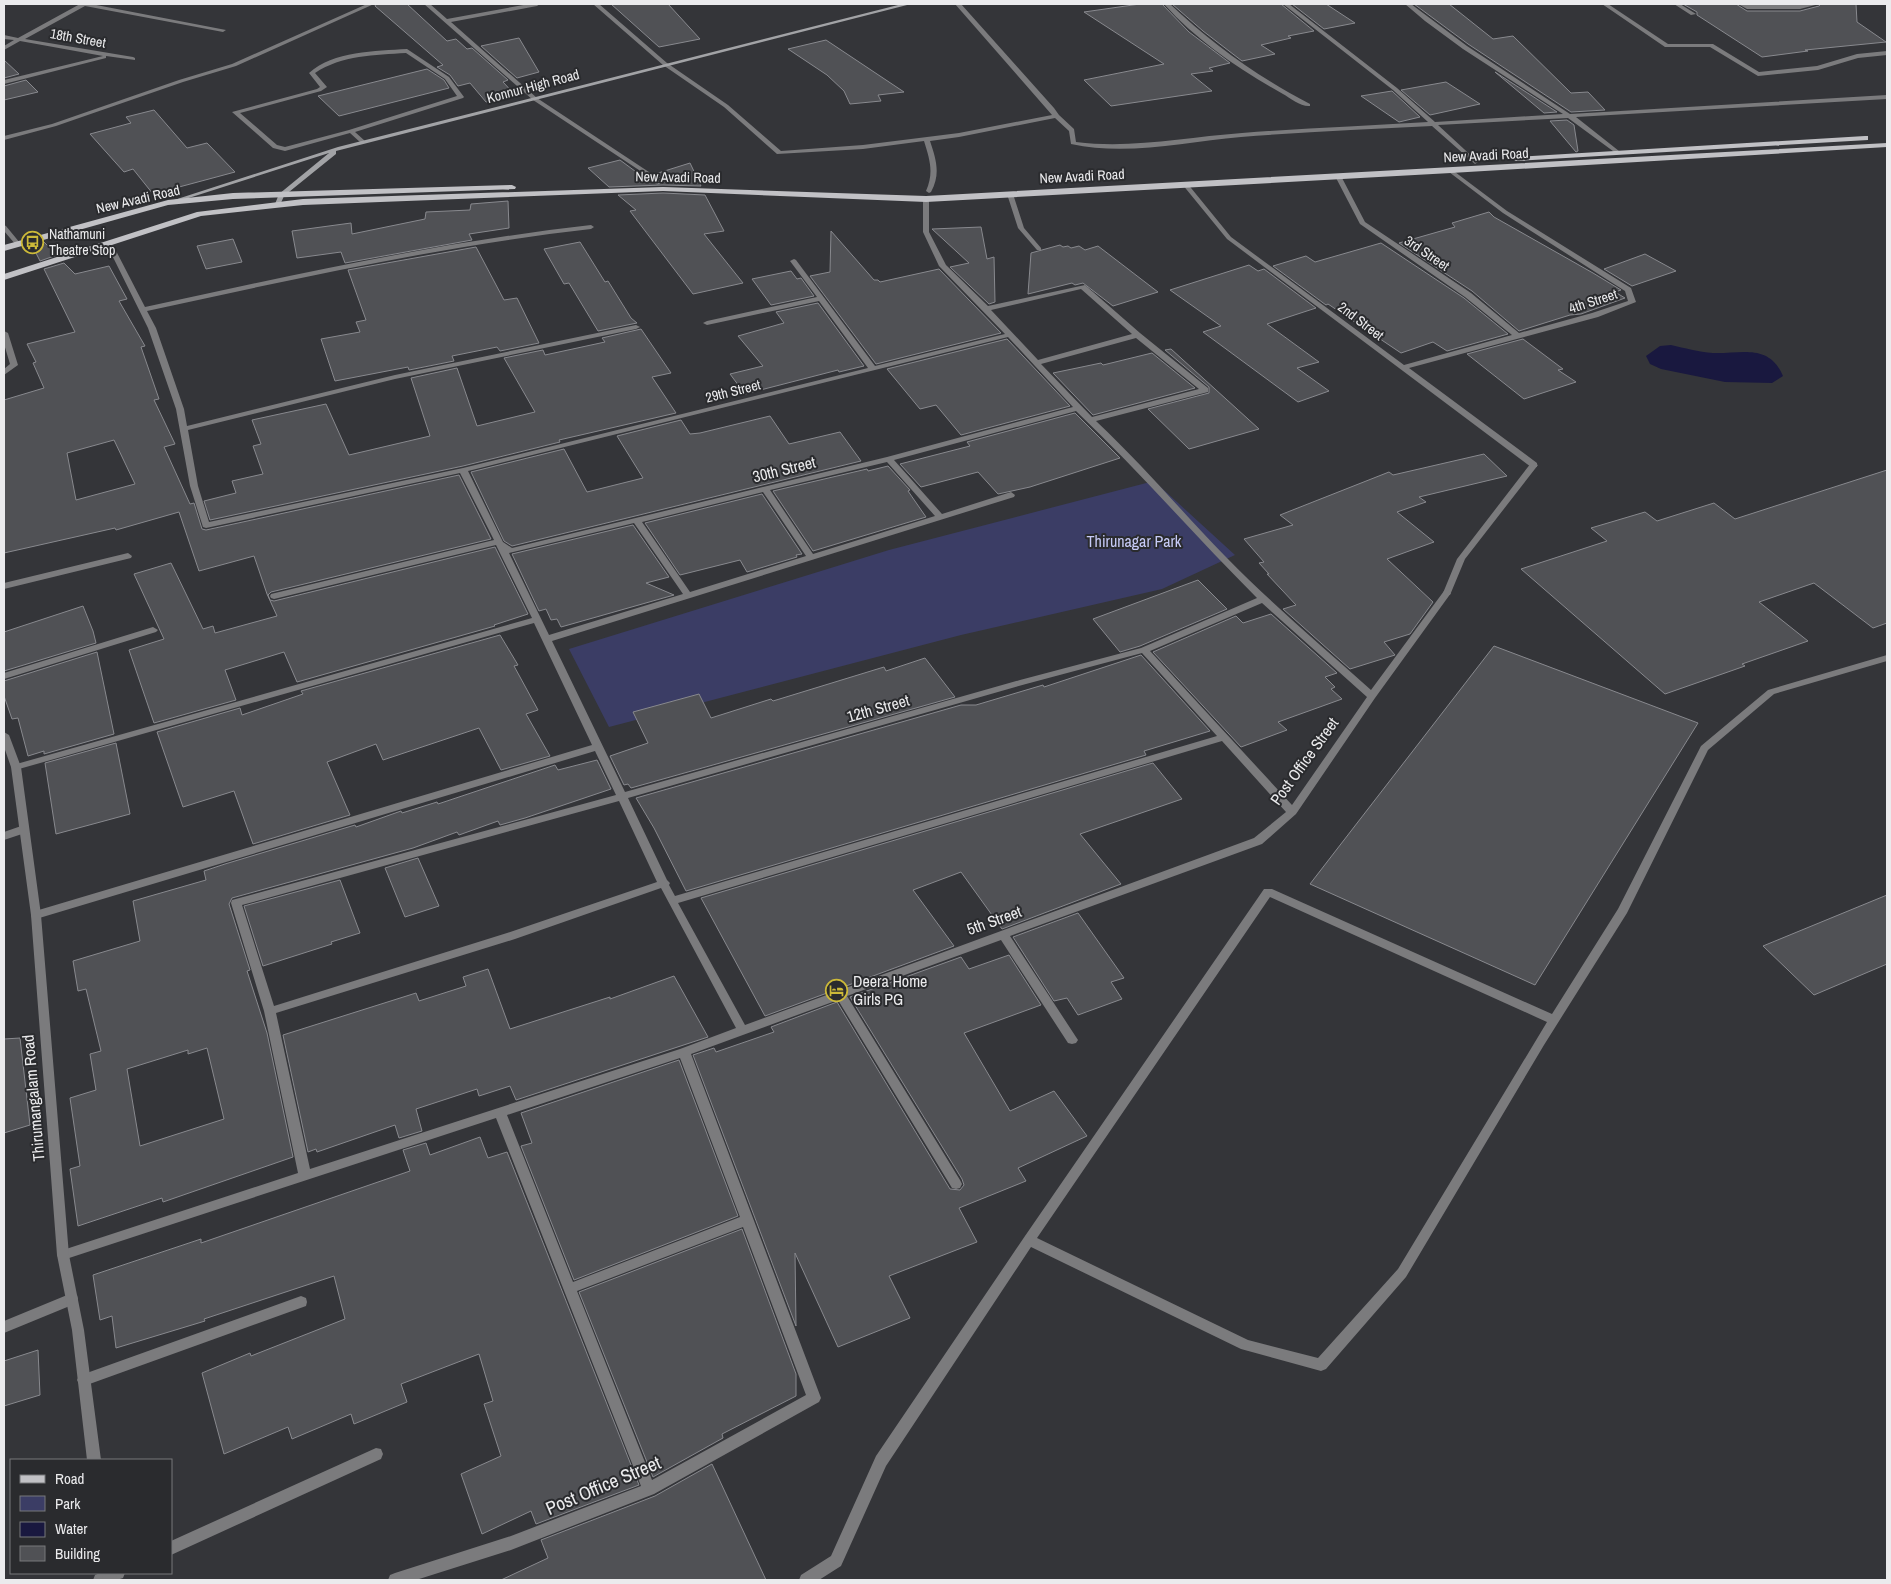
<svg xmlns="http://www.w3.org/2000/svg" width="1891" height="1584" font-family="'Archivo Narrow',sans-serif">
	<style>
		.green { fill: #3b3d65 }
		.water { fill: #19183f }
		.building { fill: #505155; stroke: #88898e; fill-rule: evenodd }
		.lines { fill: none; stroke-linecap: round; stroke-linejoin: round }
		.service { fill: #7b7b7d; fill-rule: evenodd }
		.minor { fill: #7b7b7d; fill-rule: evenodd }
		.tertiary { fill: #7b7b7d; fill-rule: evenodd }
		.secondary { fill: #a2a3a6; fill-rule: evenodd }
		.primary { fill: #c1c1c5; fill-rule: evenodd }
		.labels { text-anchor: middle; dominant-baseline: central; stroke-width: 4; stroke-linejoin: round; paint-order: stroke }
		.far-street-label { font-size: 14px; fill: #ebebed; stroke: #2a2b2e }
		.far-poi-label { font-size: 14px; fill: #ebebed; stroke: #2a2b2e; text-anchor: start }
		.street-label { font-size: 16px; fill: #ebebed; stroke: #2a2b2e }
		.park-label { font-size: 16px; fill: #c7cbf7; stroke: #2a2b2e }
		.poi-label { font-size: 16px; fill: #ebebed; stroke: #2a2b2e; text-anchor: start }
		.near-street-label { font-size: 19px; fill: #ebebed; stroke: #2a2b2e }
	</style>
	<rect width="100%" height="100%" fill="#343539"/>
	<path class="green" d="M1154,481L1235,555L1162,589L961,635L609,727L569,649L889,550Z"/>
	<path class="water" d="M1671,345C1685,348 1698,352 1713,353C1741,354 1769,343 1783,376L1772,383L1725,382L1661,369L1650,364L1646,356L1660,346Z"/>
	<path class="building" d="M376,4H407L447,41L456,39L467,49L472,48L508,80L503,82L516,96L486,102L470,83L458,86L450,75L437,67L443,65L375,6Z
		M611,4H668L700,39L659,47Z
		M1140,4H1162L1189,32L1230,63L1209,68L1213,71L1191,74L1212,91L1111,106L1084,80L1164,64L1084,12Z
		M1172,4H1281L1314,31L1288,36L1291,38L1261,45L1275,54L1242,61L1203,31Z
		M1292,4H1326L1355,23L1324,29Z
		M1414,4H1449L1493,39L1513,36L1571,93L1588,92L1605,110L1571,112L1468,44Z
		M1683,4H1736L1747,11H1800L1819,6L1821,4H1856L1857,22L1886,42L1805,50L1808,51L1762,57L1697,15V12Z
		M519,38L539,72L517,78L481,46Z
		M826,40L904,92L878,95L881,101L850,104L844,91L827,75L788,49Z
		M4,60L19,74L4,78Z
		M427,69L444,80L449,88L339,116L318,96Z
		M1495,72L1557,112L1544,113Z
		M26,80L38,92L4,100V86Z
		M1446,82L1480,104L1430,115L1401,90Z
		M1392,91L1420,117L1399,122L1361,96Z
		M154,110L187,148L207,143L235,172L153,194L133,169L124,172L90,134L131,123L126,117Z
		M1567,120L1574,125L1578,151L1576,152L1550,121Z
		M620,160L643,177L645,176L657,184L662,183L663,180L655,174L690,163L701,186L663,185L609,187L588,168Z
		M663,193L705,195L724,231L704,234L743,283L693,294L630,211L636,210L618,195Z
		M508,201L509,228L469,234L472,240L345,263L341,252L297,258L292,231L351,223L352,234L425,219L426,212L470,210L471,204Z
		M1489,212L1494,217L1593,273L1621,290L1615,292L1625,298L1581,314L1570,315L1519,331L1472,291L1399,243L1455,227L1452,223Z
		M981,227L987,259L994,257L995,302L989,304L950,267L969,263L932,229Z
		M831,231L874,280H878L880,282L939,269L1001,333L876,364L810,276L830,272Z
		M233,239L242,262L206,269L197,246Z
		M44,242L57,255L40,261L32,245Z
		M580,242L605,282L608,281L631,318L637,323L598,331L569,283L564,284L544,249Z
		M1381,243L1464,298L1508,334L1447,351L1433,342L1401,353L1328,304L1326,305L1273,266L1306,256L1315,262Z
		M1060,245L1063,247L1068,246L1071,248L1079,246L1085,250L1098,246L1158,292L1113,306L1083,283L1075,285L1072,283L1028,294L1031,253Z
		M476,247L504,300L517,298L539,343L500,351L497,347L452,356L454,361L409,370L408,367L335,381L321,339L360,332L356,322L366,320L348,270Z
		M1645,254L1676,271L1632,286L1604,269Z
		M64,263L75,274L109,266L127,299L119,301L145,346L141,347L159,399L154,400L175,444L164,447L190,504L194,503L202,529L206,530L459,475L491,539L271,592L268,595L270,600L274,601L495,547L528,614L494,625L495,626L297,682L284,652L225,670L236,700L154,723L129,650L164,639L134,574L171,563L203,629L213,626L215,633L277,616L267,594L254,556L199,571L179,512L116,530L115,528L4,553V400L44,388L33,363L36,362L27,344L75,332L44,269ZM114,440L135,484L76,500L67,453Z
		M1249,265L1258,271L1264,269L1316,308L1267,324L1319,362L1297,368L1329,391L1298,402L1203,332L1221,326L1170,290Z
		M791,271L797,279L801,278L814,296L771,305L752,279Z
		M818,303L864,366L839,372L838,370L745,394L730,374L763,366L738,336L784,323L776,312Z
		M641,329L671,373L652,377L676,413L559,440L560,442L463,466L210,520L204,501L236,493L232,481L263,474L253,446L261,444L252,420L326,404L349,455L430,436L411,378L457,368L477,426L535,412L504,358L543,350L545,355L605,342L602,338Z
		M1007,339L1070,406L961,435L936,405L920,409L887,369Z
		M1523,339L1563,369L1558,370L1576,382L1524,399L1467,354Z
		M1171,349L1259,429L1189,449L1148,409L1209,393V387L1165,350Z
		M1152,353L1195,388L1093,415L1053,373L1101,363L1103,365Z
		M1075,413L1120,458L1030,487L998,494L978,472L921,487L900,464L970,446L967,442Z
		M770,416L789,444L840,432L861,461L512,546L504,541L471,472L564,449L587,492L643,478L617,436L681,420L690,434L700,433Z
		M1484,454L1507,476L1419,497L1426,502L1397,512L1434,542L1387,559L1433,602L1410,634L1384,642L1395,655L1350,669L1283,609L1296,605L1267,574H1269L1259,563L1264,562L1244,539L1293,525L1280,515L1389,472L1393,475Z
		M888,466L910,490L908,491L926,517L813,551L773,491L867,469L868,471Z
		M1887,470V623L1873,628L1814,583L1759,602L1808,641L1742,664L1745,666L1665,694L1521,569L1607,541L1591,528L1645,512L1657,521L1714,503L1735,519Z
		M762,494L802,554L796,555L797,557L747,572L740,560L680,575L645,523Z
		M633,525L669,577L646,583L674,595L561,627L557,619L551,620L546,609L539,611L512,554Z
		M1198,580L1227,609L1140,646L1120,652L1093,619Z
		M83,606L93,631L96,643L4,671V632Z
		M1271,614L1337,673L1325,677L1335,687L1331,689L1342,699L1278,722L1287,730L1241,747L1153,652L1236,616L1243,623Z
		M500,635L518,665L514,666L538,710L526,714L550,756L501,770L479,728L383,760L376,744L327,762L350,815L253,844L234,791L183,807L157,732L240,708L242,715L303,694L301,691Z
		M1494,646L1698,723L1535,985L1310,884Z
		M97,652L114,734L44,754V751L28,756L18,718L12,719L4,696V681Z
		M1141,655L1210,731L1144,751L1146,755L686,891L654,828L636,798L961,705H976L1043,685L1044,687Z
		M925,658L955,697L631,788L628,784L624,785L610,756L648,743L633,712L699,694L711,718L771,699L773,701L884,667L886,671Z
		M116,743L130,814L56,834L45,763Z
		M597,760L611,789L525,818L500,825L498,821L459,835L457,832L413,848L232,898L229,904L250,970L247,971L267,1033L293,1157L163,1202L162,1198L78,1226L70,1169L80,1166L70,1098L96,1090L90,1054L101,1051L86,989L78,991L73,961L140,941L133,901L206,880L204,871L225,864L355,825L356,827L401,811L402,813L437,802L438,804L555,765L558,770ZM207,1048L224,1119L140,1146L127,1069L188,1050V1054Z
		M1153,763L1182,799L1080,834L1121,884L1002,929L961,872L913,890L954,946L765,1016L701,898Z
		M418,858L439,906L405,917L385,868Z
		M340,880L360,933L331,942L332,944L263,966L244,906Z
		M1887,895V964L1814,995L1763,946Z
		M1078,913L1124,978L1111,982L1122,999L1078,1015L1067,998L1054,1001L1013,937Z
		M1009,955L1041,1005L964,1033L1010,1111L1054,1091L1087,1136L1018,1168L1026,1181L959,1208L977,1242L889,1276L910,1318L838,1347L795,1253L796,1326L693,1055L714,1048L716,1052L774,1032L771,1027L837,1002L950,1189L960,1190L964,1185L962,1179L850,997L961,957L969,969Z
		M488,969L510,1029L610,997V999L674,976L708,1037L516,1100L510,1086L479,1096L477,1089L416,1109L422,1131L399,1138L395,1125L317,1152L316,1149L308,1152L283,1035L416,993L419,1001L466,986L463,977Z
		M20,1038L30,1125L4,1133V1039Z
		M679,1060L738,1216L574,1280L521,1146L532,1143L521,1113Z
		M480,1137L488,1158L507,1152L639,1485L536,1524L531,1511L482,1534L461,1474L501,1456L484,1404L493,1401L479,1354L401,1384L407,1402L354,1424L351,1414L292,1439L288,1427L224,1454L202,1373L250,1353L251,1356L345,1319L334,1276L204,1319L205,1321L116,1348L112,1316L100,1320L93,1275L201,1239V1243L410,1171L403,1150L426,1143L430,1155Z
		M742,1229L796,1374V1396L722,1434L723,1438L653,1477L579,1292Z
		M38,1350L40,1395L4,1406V1361Z
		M712,1464L766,1580H501L548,1558L541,1540L655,1496Z"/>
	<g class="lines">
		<path class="service" d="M1531,463H1534L1538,465L1465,559L1450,595H1444L1443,593L1457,559Z
			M1887,655V661L1774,694L1708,750L1627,913L1544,1045L1406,1277L1326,1369L1321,1371L1241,1349L1031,1247L886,1466L841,1566L819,1580H799L801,1575L831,1556L876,1456L1025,1236L1264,889H1272L1552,1014L1618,909L1701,746L1768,690ZM1270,897L1547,1022L1398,1269L1318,1358L1248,1340L1037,1238Z"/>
		<path class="minor" d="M80,4H91L226,30L223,32L85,6L25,39L133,57L135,58V60L106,56V58L4,84V80L103,56L20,41L4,50V46L14,40L4,39V35L18,38Z
			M367,4H374L236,66L183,82L56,126L4,140V136L52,124L179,80L232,64Z
			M424,4H430L447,19L529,4H540L537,6L451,22L537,98L661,180V182H657L533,100Z
			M593,4H599L667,63L728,105L781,151L863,145L959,133L1052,115L955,4H961L1054,108L1059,115L1074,129L1076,142C1132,149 1186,137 1242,133C1304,128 1366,126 1428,122L1393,90L1283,4H1289L1397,88L1435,122L1563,114L1463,49L1425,21L1405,4H1411L1467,46L1570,114L1887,95V99L1576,117L1619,151L1620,152L1617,154L1568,118L1438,125L1477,161L1478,162L1475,164L1432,126C1368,129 1305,132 1241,137C1185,142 1127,156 1071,144L1069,131L1055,118L959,137L930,141C936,159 941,174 931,192L929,193L926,191C934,173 930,160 924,141L863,149L777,154L724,107L663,65Z
			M1164,4H1170C1212,44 1258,77 1310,104V106C1301,107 1290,98 1283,94C1240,70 1197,41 1164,4Z
			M1602,4H1608L1668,44H1713L1759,72L1817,66L1857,54L1887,51V55L1858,58L1818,70L1758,76L1710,47H1665Z
			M1674,4H1680L1696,14L1691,15Z
			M1738,4L1748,5L1819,4L1800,9H1747Z
			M407,49L449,77L464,97L463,98L355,132L365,141V143H361L350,133L285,151L273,148L232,112L317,89L320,87L309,73C333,51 376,51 407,49ZM406,53L445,79L457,96L349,130L285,147L277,145L240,113L321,91L327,87L315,73C342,55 375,55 406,53Z
			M1451,169L1507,211L1631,288L1636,302L1598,317L1409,368L1537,463V467H1531L1227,239L1182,184L1187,183L1231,237L1404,365L1512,335L1465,297L1360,224L1335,176L1336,175L1341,176L1365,222L1471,293L1519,333L1592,313L1628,301L1625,291L1503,213L1449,172V170Z
			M1010,192L1013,194L1024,228L1041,248V250H1037L1018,228L1007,194Z
			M926,197L929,199V232L946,265L988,306L1085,285L1140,333L1208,388V392L1096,421C1142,464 1182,512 1225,556C1272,604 1322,646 1371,690L1444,591L1447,590L1451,593L1375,698L1296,814L1262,844L1010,936L1076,1037L1078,1040L1076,1043L1072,1044L1068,1043L1001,940L847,996L960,1180L962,1184L960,1188L956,1189L952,1188L838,1000L691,1054L821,1398L819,1402L654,1494L511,1550L416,1580H388L390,1575L395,1573L511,1536L641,1486L496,1118L63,1260L59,1259L57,1255L59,1251L63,1250L298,1173L264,1011L231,903L232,900L616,795L595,751L36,919L32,918L31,915L32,912L592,745L534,623L19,769H13L11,767L13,765L532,618L496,545L274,599L271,598L270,596L271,594L494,540L460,473L206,528L203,527L190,486L176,409L148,328L107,245L110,243L113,245L145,307C293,275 440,242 591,225L594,227L591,229C441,246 295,279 147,311L156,328L184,409L187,426L395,375L636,325L640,327L636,329L395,379L188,430L198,486L209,522L463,468L868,368L819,301L707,325L703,323L707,321L817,297L790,261L794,259L796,260L875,366L1005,334L939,266L923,232V199ZM1081,289L1132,334L1038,360L991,310ZM1008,337L1073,407L887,457L512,548L503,542L468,471ZM1136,338L1199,389L1092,417L1041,364ZM1076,411C1139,471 1196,537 1257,598L1141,648L1020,680L625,792L552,641L1014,497L1015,495L1011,492L942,514L894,460ZM887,462L935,516L813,554L770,490ZM763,492L806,556L690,592L642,522ZM634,523L683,594L549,635L509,553ZM1262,603L1367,697L1292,805L1150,651ZM1142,653L1217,736L675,896L669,885L670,883L667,880L628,798L1026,684ZM1222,741L1286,812L1254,838L745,1025L678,903ZM619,801L657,882L507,933L274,1006L242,905ZM661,888L736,1028L680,1049L310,1169L276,1013L515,939ZM680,1058L740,1217L573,1282L507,1115ZM743,1227L806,1395L652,1480L577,1291Z
			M4,225L6,226L20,243V245H16L4,231Z
			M4,331L8,333L18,365L4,375V369L10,364L4,344Z
			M128,553L132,556L131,558L4,589V583Z
			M153,627L158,630L156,632L4,679V673Z
			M24,825L28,826L29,829L28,832L4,840V832Z
			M72,1293L77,1295L78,1299L77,1303L4,1333V1321Z
			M301,1296L306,1298L307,1302L306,1306L84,1386L79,1384L77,1380L79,1376L84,1374Z
			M376,1448L381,1449L383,1454L381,1459L171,1555V1541Z
			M100,1573H125L123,1578L117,1580H93L95,1575Z"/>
		<path class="tertiary" d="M4,732L9,735L21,767L41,915L69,1255L84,1330L101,1460H87L72,1330L57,1255L31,915L11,767L4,747Z
			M102,1573H116L117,1580H103Z"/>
		<path class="secondary" d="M902,4H911L336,151V154L284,196L280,205L275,204L279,194L329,153L173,203L168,202L338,147Z"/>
		<path class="primary" d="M1865,136H1868V140L1516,161L1512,159L1516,157Z
			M1887,143V147L1451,173L926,202L663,191L303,205L201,216L4,280V274L197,212L303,199L663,187L926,196Z
			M512,185L516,187L515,189L233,199L168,205L4,251V245L168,200L233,193Z"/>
	</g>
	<defs>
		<symbol id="bus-ring" viewBox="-11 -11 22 22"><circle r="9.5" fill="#2a2b2e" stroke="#ccb939" stroke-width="1.5"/><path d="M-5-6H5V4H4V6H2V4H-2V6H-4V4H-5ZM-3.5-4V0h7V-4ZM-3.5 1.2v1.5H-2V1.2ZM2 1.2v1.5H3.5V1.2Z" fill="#ccb939"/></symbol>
		<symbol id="hotel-ring" viewBox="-11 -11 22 22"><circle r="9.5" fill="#2a2b2e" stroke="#ccb939" stroke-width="1.5"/><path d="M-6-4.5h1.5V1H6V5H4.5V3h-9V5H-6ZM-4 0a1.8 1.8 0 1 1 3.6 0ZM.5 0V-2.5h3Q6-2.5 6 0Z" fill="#ccb939"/></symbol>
	</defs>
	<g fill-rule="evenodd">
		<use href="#bus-ring" x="20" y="230" width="25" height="25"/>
		<use href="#hotel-ring" x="824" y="978" width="25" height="25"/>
	</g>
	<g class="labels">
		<g class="far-street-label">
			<text transform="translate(78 38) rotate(10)">18th Street</text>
			<text transform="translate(533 86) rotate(-15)">Konnur High Road</text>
			<text transform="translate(1486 155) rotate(-3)">New Avadi Road</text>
			<text transform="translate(1082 176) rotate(-3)">New Avadi Road</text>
			<text transform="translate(678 177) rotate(1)">New Avadi Road</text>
			<text transform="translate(138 199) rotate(-13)">New Avadi Road</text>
			<text transform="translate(1427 253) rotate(34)">3rd Street</text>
			<text transform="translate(1593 301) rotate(-18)">4th Street</text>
			<text transform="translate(1361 321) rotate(37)">2nd Street</text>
			<text transform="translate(733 391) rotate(-14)">29th Street</text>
		</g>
		<g class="far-poi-label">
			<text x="49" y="234">Nathamuni<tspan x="49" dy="16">Theatre Stop</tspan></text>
		</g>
		<g class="street-label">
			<text transform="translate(784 469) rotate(-14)">30th Street</text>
			<text transform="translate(878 708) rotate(-16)">12th Street</text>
			<text transform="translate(1304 761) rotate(-54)">Post Office Street</text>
			<text transform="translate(994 920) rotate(-20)">5th Street</text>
			<text transform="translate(33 1098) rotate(-95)">Thirumangalam Road</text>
		</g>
		<g class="park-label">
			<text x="1134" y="541">Thirunagar Park</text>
		</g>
		<g class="poi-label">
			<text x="853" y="981">Deera Home<tspan x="853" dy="18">Girls PG</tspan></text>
		</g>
		<g class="near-street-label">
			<text transform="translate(603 1485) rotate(-23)">Post Office Street</text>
		</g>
	</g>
	<rect width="1891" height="1584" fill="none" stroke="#ebebed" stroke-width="10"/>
	<rect x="10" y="1459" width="162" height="115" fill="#2a2b2e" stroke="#77787a"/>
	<rect x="20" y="1475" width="25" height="8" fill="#c1c1c5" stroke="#77787a"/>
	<text x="55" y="1484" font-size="15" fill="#ebebed">Road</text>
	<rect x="20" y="1496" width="25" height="15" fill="#3b3d65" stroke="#77787a"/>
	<text x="55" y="1509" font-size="15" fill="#ebebed">Park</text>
	<rect x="20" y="1522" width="25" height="15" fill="#19183f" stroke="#77787a"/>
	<text x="55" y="1534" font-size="15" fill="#ebebed">Water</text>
	<rect x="20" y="1546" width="25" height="15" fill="#505155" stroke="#77787a"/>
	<text x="55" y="1559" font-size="15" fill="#ebebed">Building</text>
</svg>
